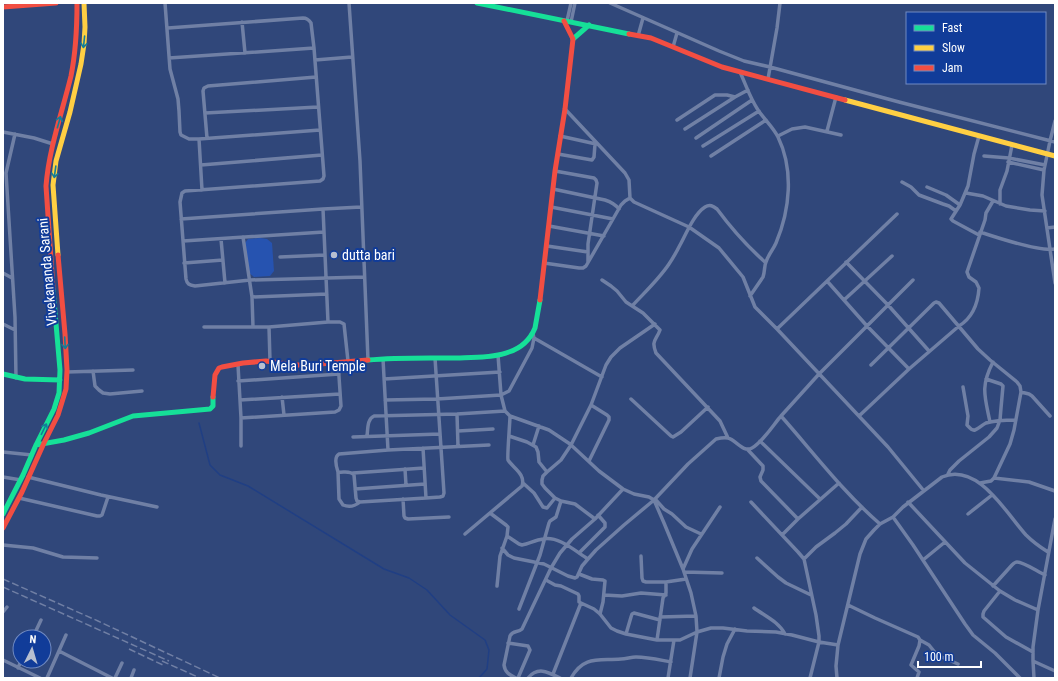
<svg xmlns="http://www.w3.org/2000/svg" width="1058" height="681" font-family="'Roboto Condensed',sans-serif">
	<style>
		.green { fill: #2653b0 }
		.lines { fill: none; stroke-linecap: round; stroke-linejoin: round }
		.stream { stroke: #203f84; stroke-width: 1.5 }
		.street { stroke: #7080a5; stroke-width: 3.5 }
		.fast { stroke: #16e098; stroke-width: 5 }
		.slow { stroke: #ffcf43; stroke-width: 5 }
		.jam { stroke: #f24e42; stroke-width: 5 }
		.rail { stroke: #707fa4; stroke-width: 1.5; stroke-dasharray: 7 3; stroke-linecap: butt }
		.oneway { stroke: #137e99 }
		.poi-dot { fill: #b7bfd0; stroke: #113c99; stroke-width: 1.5 }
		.labels { text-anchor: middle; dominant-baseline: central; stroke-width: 4; stroke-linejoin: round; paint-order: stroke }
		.poi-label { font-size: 14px; fill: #fff; stroke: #113c99; text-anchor: start }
		.street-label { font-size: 14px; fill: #fff; stroke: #113c99 }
	</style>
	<rect width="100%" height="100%" fill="#30477a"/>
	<path class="green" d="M260,238L267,239L272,243L274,271L270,276L254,277L248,272L245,243L248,239Z"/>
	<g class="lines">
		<path class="stream" d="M199,423L210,465L220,475L248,486L384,569L409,578L427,590L450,615L485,640L489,650L487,669L479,678"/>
		<path class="street" d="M165,3L170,69L178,99L179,111L180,132L181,135L189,139H199L320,130
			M349,3L360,161L368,360
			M610,3L719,51L744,61L770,67L899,102L1055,142
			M567,21L571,3
			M242,22L245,53
			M571,22L575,3
			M168,28L303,18C307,18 309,20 311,23L314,48L324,176L323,179L320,181L185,191L182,193L180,202L186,279C187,284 189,285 195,286L250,280L364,277
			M638,36L643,18
			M673,47L677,33
			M169,58L314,48
			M315,60L352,57
			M740,72C746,85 750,98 758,110C764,119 773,127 778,137C794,170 790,210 776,243C773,250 768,255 766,262C764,266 765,272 763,277L750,296
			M768,79L777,28L780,3
			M565,109L625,173L629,180L630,198L634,202L689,227L719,248L743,277L755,307L777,329L888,447L924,491
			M205,113L318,107
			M677,120L715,95H727L735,97
			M1055,121L1050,141L1044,170L1042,195L1055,283
			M685,129L735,97L748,90
			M827,131L836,97
			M3,132L34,138L53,144
			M15,134L6,173L15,317L16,378
			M560,136L596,144
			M778,136L792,129L805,127L841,135
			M979,136L974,154L968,186L960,205L951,219L953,221L979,235
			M207,138L203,91L204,88L208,86L316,77
			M696,138L752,100
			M199,139L202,190
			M703,146L759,111
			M558,154L592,160L594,157L595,144
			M711,156L766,120
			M984,156L1009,158L1045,165
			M1008,162L1044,170
			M201,165L322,155
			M555,171L594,178L596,180L597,183L588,244V262
			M902,182L911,187L919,195L943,204L949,206L956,211
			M927,187L946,195L960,205
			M553,189L605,200C611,202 615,204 619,209
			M966,193L983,196L1006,206L1030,210L1045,211
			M1000,204V190L1007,171L1012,145
			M551,207L613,219
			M181,219L323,209
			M549,226L604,236
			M1047,228L1055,227
			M980,232C995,237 1041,252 1055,249
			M243,237L252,297L253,327
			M221,239L225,283
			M183,241L324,232
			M547,246L588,252
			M280,257L325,255
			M846,262L888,305L929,351
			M184,263L223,260
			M544,263L579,268H583L586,266L621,205L625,201L630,198
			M3,273L12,278
			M602,280L611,286L617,291L626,302L643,313L660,330C656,341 651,340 656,353L720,421L728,438
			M827,281L867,326L909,369
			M252,297L327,294
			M844,300L892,256
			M633,305C645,292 659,279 669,264C673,258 677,251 680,245C686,234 694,214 705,207C710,204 713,206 717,209C731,228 747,246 765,262
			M328,322H340L344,324L348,361
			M3,324L15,330
			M204,327H269
			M777,329L897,214
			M534,338L602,377
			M383,359L388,450L489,445
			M270,361L269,327L328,322L323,209L361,207
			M238,365L241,418L335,412L339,410L341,406L338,362
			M871,365L934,303L936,302L939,303L978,349L990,360L1017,382L1020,386L1021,392L1014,430L1010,444L994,478L991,481L980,483
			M93,371L95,386L99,390L103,393L110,394L142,391
			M67,372L133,370
			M384,379L500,372
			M238,381L339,374
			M963,387L968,416L967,425C969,427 971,431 975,430C978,429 982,425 986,423C996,420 1006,420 1016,420
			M1021,392L1029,394L1032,396L1050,416
			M282,397L284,415
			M631,399L671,436L673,437L681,432L708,407
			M240,400L340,394
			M385,400L437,399L501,395L509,391L532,348L534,338L533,334
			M505,411L510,416L549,430L570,444L599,471L623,489L634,494L649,497L654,500L664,523L683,569L691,593L696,616L697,632L690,678
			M457,414L458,446
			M781,416L819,374L913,280
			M859,416L909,369L959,326C972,318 978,303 979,288L976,282L969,277L967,272L985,220L986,213L993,201
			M990,422C985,397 980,387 993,362
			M458,431L493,429
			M367,436C368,429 367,419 374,416L457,414L505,411L501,395L498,355
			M509,436L527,442L536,447L538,452L539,462L547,472
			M353,437L440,434
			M760,441L820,499
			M533,445L539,426
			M241,446V418
			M423,448L426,498
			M388,450L339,454C334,457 336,466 338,472C343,473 350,470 354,475L356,498L357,501L360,502L426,498L440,497L443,496L444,493L435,358
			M748,450L763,466V470L760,477L761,481L798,519
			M3,452L32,455
			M589,461L609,420V417L607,415L591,405
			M405,469L406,485
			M338,472L339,499L343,505C350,508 355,506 360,502
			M353,473L424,468
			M948,474L950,470L959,461L989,437L997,428L1000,420L1001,408L1003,386L1001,384L986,379
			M3,477L21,480
			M28,477L101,495L157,507
			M994,478L1029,482L1055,491
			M523,483L534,493L543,507L547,508L555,498
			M355,489L425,484
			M19,498L97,516H100L102,515L108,497
			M403,499L404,516L405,518L408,519L449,517
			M655,499L664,509L672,514L686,527L701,534
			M751,502L798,552L804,559L816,615L819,636V642L838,645
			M908,502L965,563L1000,591L1015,600L1038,610
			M490,513L506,525L508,527L507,536L500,556L497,586
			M968,514L992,495
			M893,517L913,545L965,624L973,635L995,653L1020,678
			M595,519L575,504L561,501L555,498L545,488L542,484V480L543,476L547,472L561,460L571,445L591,405L606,365L611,357L620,348L655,324
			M465,534L522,486C526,474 513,468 508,460C507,457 510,422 510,416
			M782,535L798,519L839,483
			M507,536L519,544L522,545C529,544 535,540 543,539C559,536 575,551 588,559
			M3,545L33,548L63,557L97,558
			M502,548L508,555L514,558L544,564L568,576L575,578L577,577L582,566L588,559L596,550L624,525L654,500L688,464L716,439C720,438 724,437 728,438C736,440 743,453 752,448C762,443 774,424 781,416C813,452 843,492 880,524
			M579,553L605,527V523L598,515
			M641,556L642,578L643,581L646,582H666L686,579
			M757,558L778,577L786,583L811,595
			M804,559L816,547L835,533L846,524L862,507
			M923,560L945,542
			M683,569L692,549L720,507
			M684,572L722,573
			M579,574L592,579L603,580L605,581L603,602L600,614
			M546,580L555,585L561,586L578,594L579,596V602L581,603L553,674
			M993,586L1012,565C1014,563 1015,562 1017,562C1024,562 1038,572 1045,575
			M1000,591L984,611L983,614V617L1006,637L1033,652
			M604,595L622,596L641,593L666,595
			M581,603L594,609L600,614L611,628L617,631L626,634L657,640H680L697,632L711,628H723L747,631L776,632L792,635L819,642L810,678
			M848,605L875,618L918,637L920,640L919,646L911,665L919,672L917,678
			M754,608C765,616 779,622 785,634
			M519,609L540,555L549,523L550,521L556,517L561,501
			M3,612L7,607
			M660,617L696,616
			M626,634L631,617L632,614L634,613L660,620
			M33,637L41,620
			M657,640L663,598L666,593V582
			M920,640L929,645L937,655L958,664
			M508,643L528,646L530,650L518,678
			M59,651L112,678
			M3,660L40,678
			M1033,661V647L1038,610L1055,519
			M18,668L21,661
			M47,678L66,635
			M115,678L122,663
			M131,678L134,670
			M516,678C510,675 505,673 504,665L510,636C513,630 518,633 522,629L551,568L560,553L572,539L595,519L623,489
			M528,678C538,666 548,672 560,678
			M571,678C584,655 599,661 621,659C626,659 631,657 636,657C648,657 660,660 671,662
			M668,678L674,640
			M719,678L723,657L727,644L735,629
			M837,678L836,666L838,645L860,554L866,539L874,530L880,524L893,517L903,507L942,477C978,462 1006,513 1026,535C1033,542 1040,547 1048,552
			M1034,678L1033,661L1055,671"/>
		<path class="fast" d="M477,3L629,34
			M573,39L589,25
			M368,360C399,357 430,358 460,358C476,357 494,358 509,352C521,348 530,340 535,328L540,300
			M3,374L25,379L60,380
			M36,445L64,440L89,433L133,416L210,409L213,406V397
			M3,514L23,475L36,445L54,409L59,393L60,370L53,289"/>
		<path class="slow" d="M845,100L1055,156
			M58,255L53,185L56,161L70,112L81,64L84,44L85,27L84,3"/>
		<path class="jam" d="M3,7L56,3
			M629,34L651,38L722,67L845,100
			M53,289L46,186C49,148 62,113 71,76C76,51 77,28 77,3
			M540,300L555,171L565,109L573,39L564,21
			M213,397L215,375L219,368L222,367L243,363L266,361L294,365H308L368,360
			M3,528L22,492L44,443L58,415L66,389L67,370L65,334L58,255"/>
		<path class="rail" d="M3,579L98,621L220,678
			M3,587L169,661
			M129,649L165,666
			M162,661L200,678"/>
	</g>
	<defs><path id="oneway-shaft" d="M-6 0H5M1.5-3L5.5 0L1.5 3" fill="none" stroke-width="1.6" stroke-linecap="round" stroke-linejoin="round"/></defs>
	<g class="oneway">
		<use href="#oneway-shaft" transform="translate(84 42) rotate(96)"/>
		<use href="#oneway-shaft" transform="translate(59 122) rotate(-74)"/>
		<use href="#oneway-shaft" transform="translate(55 172) rotate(98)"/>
		<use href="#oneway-shaft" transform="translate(65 343) rotate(87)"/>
		<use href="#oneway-shaft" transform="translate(44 429) rotate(-64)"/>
	</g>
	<g class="poi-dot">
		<circle cx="334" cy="255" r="4"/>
		<circle cx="262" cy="366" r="4"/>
	</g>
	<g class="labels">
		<g class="poi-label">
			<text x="342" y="255">dutta bari</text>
			<text x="270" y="366">Mela Buri Temple</text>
		</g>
		<g class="street-label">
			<text transform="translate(47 272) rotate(-95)">Vivekananda Sarani</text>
		</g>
	</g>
	<rect width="1058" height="681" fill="none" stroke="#ffffff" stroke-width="8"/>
	<rect x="906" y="12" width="140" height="72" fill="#113c99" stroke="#708ac2"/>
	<rect x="914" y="25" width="20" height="6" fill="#16e098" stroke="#708ac2"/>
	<text x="942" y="32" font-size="12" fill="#ffffff">Fast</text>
	<rect x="914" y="45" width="20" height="6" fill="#ffcf43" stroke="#708ac2"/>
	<text x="942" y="52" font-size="12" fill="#ffffff">Slow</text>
	<rect x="914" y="65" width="20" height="6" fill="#f24e42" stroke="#708ac2"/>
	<text x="942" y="72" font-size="12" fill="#ffffff">Jam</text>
	<g transform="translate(32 649) rotate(5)"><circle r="19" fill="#113c99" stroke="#708ac2"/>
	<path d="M0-3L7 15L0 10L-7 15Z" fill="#b7bfd0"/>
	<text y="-6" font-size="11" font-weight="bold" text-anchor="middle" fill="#ffffff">N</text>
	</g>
	<path d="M918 661v6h63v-6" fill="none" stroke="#ffffff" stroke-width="2"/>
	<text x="924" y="661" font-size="12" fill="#ffffff" stroke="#113c99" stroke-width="3" paint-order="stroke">100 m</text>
</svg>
